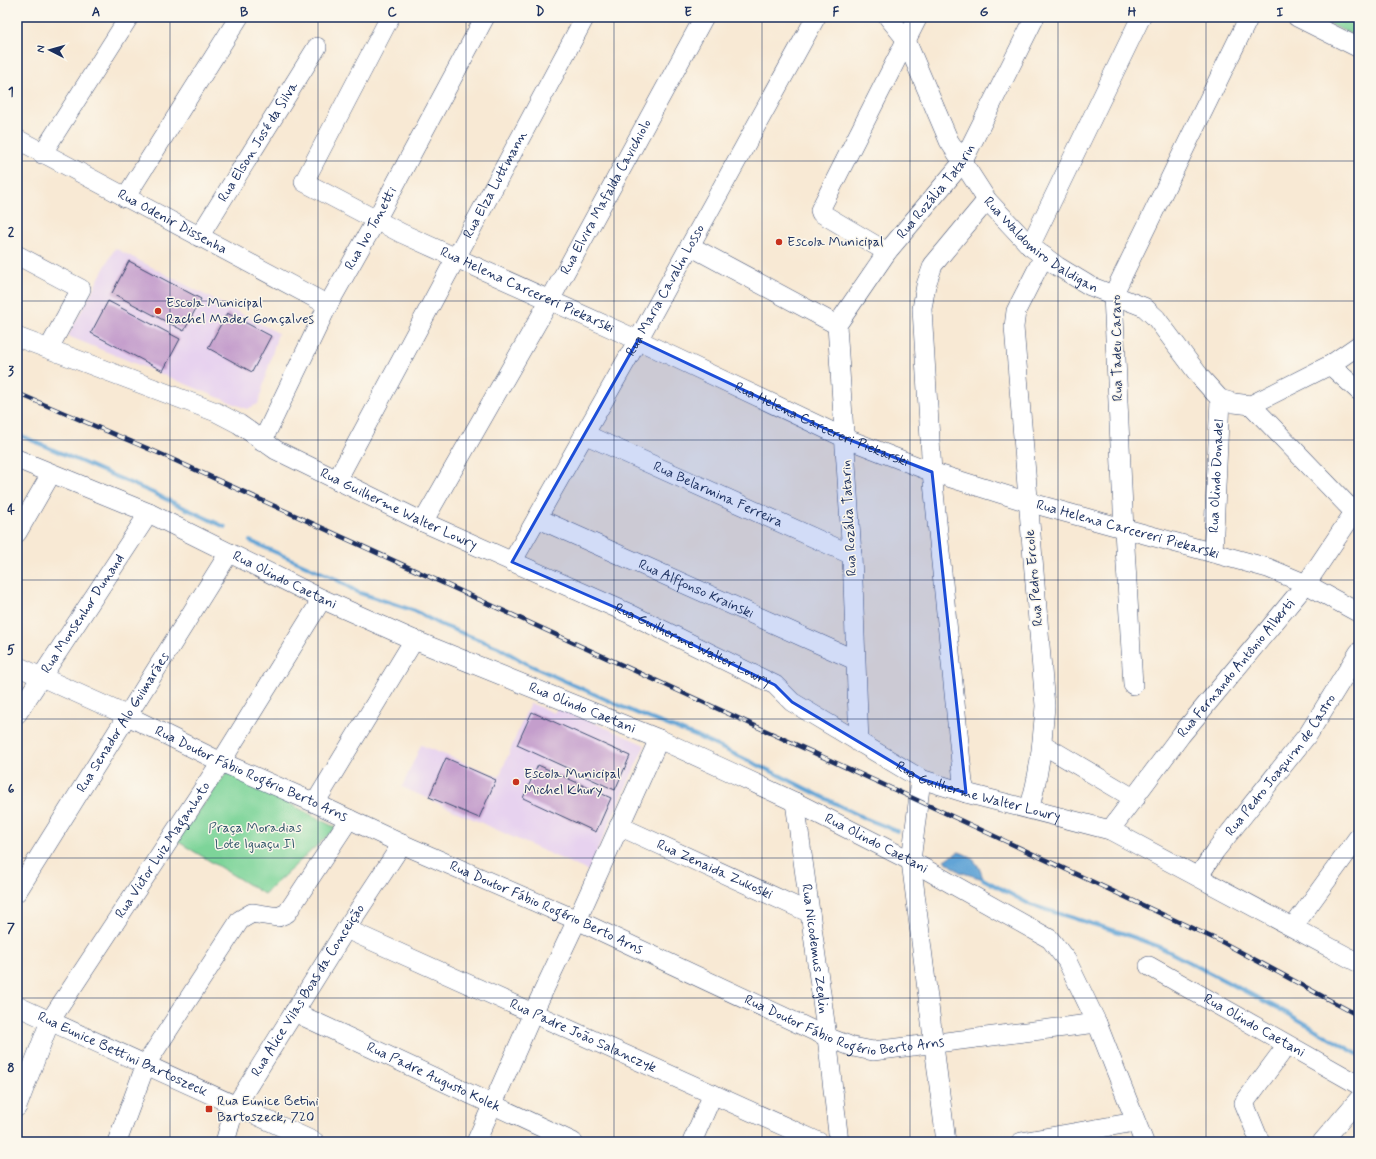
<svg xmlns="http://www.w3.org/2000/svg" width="1376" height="1159" font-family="Mynerve,sans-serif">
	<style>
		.built { fill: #e7d2ef }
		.green { fill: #7dd499; stroke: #4c827c }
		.water { fill: #62a4d6; stroke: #3e6a9a }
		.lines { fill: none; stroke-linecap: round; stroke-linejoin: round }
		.stream { stroke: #62a4d6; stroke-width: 4 }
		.building { fill: #c49ecc }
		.minor-casing { stroke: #3c4b70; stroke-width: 20 }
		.minor { stroke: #fff; stroke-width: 19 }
		.rail-casing { stroke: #1b2f5e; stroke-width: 4.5 }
		.rail { stroke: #fbf7ec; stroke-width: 3; stroke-dasharray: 9; stroke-linecap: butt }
		.marked { fill: #1d4ed8; fill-opacity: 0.2; stroke: #1d4ed8; stroke-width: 3; stroke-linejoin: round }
		.grid { fill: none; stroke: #1b2f5e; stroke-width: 1; stroke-opacity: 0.55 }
		.poi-dot { fill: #c8321e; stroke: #fbf7ec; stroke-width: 1.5 }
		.labels { text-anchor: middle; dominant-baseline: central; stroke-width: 3; stroke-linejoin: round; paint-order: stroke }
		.street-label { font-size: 14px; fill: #1b2f5e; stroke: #fbf7ec }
		.poi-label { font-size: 14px; fill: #1b2f5e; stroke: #fbf7ec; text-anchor: start }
		.park-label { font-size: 14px; fill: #34586d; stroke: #fbf7ec }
		.neatline { fill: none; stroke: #1b2f5e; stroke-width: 1.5 }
		.grid-label { font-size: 13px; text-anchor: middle; font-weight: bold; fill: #1b2f5e }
	</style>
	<rect width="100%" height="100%" fill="#fbf7ec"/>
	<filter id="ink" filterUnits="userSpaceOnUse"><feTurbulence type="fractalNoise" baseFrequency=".025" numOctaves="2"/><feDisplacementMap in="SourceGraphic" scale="8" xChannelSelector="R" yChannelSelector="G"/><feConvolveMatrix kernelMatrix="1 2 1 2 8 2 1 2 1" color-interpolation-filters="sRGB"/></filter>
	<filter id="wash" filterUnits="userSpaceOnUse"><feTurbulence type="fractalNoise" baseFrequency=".012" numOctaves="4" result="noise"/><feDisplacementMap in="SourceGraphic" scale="16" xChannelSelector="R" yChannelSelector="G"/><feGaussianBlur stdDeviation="0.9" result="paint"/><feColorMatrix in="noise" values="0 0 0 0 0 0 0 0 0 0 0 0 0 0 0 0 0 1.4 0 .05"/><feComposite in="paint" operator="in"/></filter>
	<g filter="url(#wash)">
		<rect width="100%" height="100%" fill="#f8e9d4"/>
		<path class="built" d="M115,248L278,333L258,404L247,409L68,336Z
			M530,703L554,713L558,707L645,745L588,871L402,787L421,745L499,777Z"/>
		<path class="green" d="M1315,17H1359V38Z
			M228,771L336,828L264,894L177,841Z"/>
		<path class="water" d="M959,852C974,857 979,864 983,879L960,872L944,860Z"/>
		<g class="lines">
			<path class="stream" d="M17,434L151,492L225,527
				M250,541L336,579L357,592L415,611L439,624L498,647L525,663L636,713L698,737L781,776L864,818L897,831
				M983,879L1031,905L1122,933L1160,947L1287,1013L1359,1055"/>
		</g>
		<g id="blocks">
			<path class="building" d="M129,261L201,299L184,331L112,293Z
				M108,301L180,339L163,371L91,333Z
				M227,313L271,336L252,372L208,348Z
				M532,712L630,756L615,790L517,745Z
				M446,758L496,780L479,818L429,797Z
				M538,765L611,798L596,832L523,798Z"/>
		</g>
	</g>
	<g filter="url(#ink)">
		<use href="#blocks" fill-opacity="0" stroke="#3c4b70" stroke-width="1"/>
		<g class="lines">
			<defs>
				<g id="minor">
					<path id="s1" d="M390,17L304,182L401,233L638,340L845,438L932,472L1028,502L1268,568L1306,584L1359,613"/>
					<path id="s2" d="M888,17L905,38L949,141L987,200L1030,246L1057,266L1090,286L1144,307L1156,318L1201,378L1220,399L1234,403L1251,405L1330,365L1359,345"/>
					<path d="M1297,17L1359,48"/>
					<path id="s3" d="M17,139L328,305"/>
					<path d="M42,154L129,17"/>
					<path d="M125,198L239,17"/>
					<path id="s4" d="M199,237L317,47"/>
					<path d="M690,246L837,325"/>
					<path d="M1030,246L1141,17"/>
					<path d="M887,252L821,213L820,210L918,17"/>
					<path d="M17,255L81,289L49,348"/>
					<path id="s5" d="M17,337L216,412L239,424L276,450L423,522L628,613L775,685L792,702L921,779L966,793L1110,830L1359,963"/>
					<path d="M1330,365L1359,391"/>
					<path d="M1251,405L1354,512"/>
					<path id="s6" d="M584,434L852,555"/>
					<path id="s7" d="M262,442L328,305L376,220L485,17"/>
					<path id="s8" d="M17,459L149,513L322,599L414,640L659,739L733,773L795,802L911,861L1050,939L1067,961L1097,1023L1144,1142"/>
					<path id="s9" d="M337,480L585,17"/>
					<path id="s10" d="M537,518L855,660"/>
					<path id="s11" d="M423,522L550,300L704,17"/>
					<path d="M17,533L51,474"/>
					<path id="s12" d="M1213,553L1220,399"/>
					<path id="s13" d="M512,562L638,340L816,17"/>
					<path id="s14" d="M17,666L128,716L221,762L315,803L402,844L577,920L827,1037L853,1047L873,1051L1097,1023"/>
					<path d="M1133,685L1124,530L1113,295L1249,17"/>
					<path id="s15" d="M17,714L149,513"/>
					<path id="s16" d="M859,743L852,555L837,325L887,252L962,163L1035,17"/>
					<path d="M1042,744L1135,799"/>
					<path d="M921,779L911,861L946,1142"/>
					<path d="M966,793L963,783L932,472L922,309L926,285L933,265L987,200"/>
					<path id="s17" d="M795,802L827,1037L839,1142"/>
					<path d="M315,803L414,640"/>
					<path d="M1029,809C1040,774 1042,743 1045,706L1014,327L1016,311L1044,256"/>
					<path id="s18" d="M619,826L810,913"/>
					<path id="s19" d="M1110,830L1181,735L1306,584L1359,505"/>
					<path id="s20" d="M1199,876L1215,851L1309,733L1359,652"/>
					<path id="s21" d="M17,892L229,553"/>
					<path d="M1293,927L1359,836"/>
					<path id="s22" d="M346,929L819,1142"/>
					<path id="s23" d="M1149,966L1359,1085"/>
					<path id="s24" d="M17,1006L315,1142"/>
					<path id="s25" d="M294,1012L573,1142"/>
					<path id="s26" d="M17,1107L50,1021L221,762L322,599"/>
					<path d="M117,1142L146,1064L240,920L252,913L278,917L287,913L349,819"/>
					<path id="s27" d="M225,1142L235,1107L346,929L402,844"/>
					<path d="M476,1142L533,1013L577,920L659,739"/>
					<path d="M692,1142L713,1094"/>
					<path d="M1021,1142L1135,1122"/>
					<path d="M1260,1142L1244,1103L1287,1045"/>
					<path d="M1322,1142L1359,1099"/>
				</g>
			</defs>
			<use href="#minor" class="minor-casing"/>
			<use href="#minor" class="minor"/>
			<defs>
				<path id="rail" d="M17,393L163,455L917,800L1224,943L1359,1016"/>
			</defs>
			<use href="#rail" class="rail-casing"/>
			<use href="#rail" class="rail"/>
		</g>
	</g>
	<path class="marked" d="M638,340L845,438L932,472L966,793L921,779L792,702L775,685L628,613L512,562Z"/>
	<path class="grid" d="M170,17V1142M318,17V1142M466,17V1142M614,17V1142M762,17V1142M910,17V1142M1058,17V1142M1206,17V1142M17,161H1359M17,301H1359M17,440H1359M17,580H1359M17,719H1359M17,858H1359M17,998H1359"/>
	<g class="poi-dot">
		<circle cx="779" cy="242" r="4"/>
		<circle cx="158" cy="311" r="4"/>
		<circle cx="516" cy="782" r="4"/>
		<rect x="205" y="1105" width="8" height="8" rx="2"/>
	</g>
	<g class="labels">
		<g class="street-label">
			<text stroke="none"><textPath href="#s4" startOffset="112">Rua Elson José da Silva</textPath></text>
			<text stroke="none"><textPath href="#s9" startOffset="335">Rua Elza Luttmann</textPath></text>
			<text stroke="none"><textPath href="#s16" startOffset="585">Rua Rozália Tatarin</textPath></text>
			<text stroke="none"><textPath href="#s11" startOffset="373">Rua Elvira Mafalda Cavichiolo</textPath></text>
			<text stroke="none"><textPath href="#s3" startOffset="176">Rua Odenir Dissenha</textPath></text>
			<text stroke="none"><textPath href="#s7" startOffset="240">Rua Ivo Tonetti</textPath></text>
			<text stroke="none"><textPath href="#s2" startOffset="280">Rua Waldomiro Daldigan</textPath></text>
			<text stroke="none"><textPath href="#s1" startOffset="434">Rua Helena Carcereri Piekarski</textPath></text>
			<text stroke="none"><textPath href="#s13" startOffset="312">Rua Maria Cavalin Losso</textPath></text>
			<text transform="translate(1117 348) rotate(-91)">Rua Tadeu Cararo</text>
			<text stroke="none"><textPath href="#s1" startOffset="758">Rua Helena Carcereri Piekarski</textPath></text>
			<text stroke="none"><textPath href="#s12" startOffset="77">Rua Olindo Donadel</textPath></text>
			<text stroke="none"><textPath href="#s6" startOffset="147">Rua Belarmina Ferreira</textPath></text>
			<text stroke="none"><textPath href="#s5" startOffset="420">Rua Guilherme Walter Lowry</textPath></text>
			<text transform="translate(849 518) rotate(-93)">Rua Rozália Tatarin</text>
			<text stroke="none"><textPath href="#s1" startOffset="1082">Rua Helena Carcereri Piekarski</textPath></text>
			<text transform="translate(1034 578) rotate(-95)">Rua Pedro Ercole</text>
			<text stroke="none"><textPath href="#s8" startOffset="294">Rua Olindo Caetani</textPath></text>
			<text stroke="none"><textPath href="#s10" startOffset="174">Rua Alffonso Krainski</textPath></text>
			<text stroke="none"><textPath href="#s15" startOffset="120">Rua Monsenhor Dunand</textPath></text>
			<text stroke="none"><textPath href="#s5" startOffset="744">Rua Guilherme Walter Lowry</textPath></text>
			<text stroke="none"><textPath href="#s19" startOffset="205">Rua Fernando Antônio Alberti</textPath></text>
			<text stroke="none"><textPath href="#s8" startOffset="618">Rua Olindo Caetani</textPath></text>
			<text stroke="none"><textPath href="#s21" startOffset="200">Rua Senador Alo Guimarães</textPath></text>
			<text stroke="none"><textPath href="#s20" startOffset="138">Rua Pedro Joaquim de Castro</textPath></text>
			<text stroke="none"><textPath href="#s14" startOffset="258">Rua Doutor Fábio Rogério Berto Arns</textPath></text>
			<text stroke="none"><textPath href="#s5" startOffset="1068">Rua Guilherme Walter Lowry</textPath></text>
			<text stroke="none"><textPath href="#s8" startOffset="942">Rua Olindo Caetani</textPath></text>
			<text stroke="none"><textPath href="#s26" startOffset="297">Rua Victor Luiz Maganhoto</textPath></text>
			<text stroke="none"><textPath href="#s18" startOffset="105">Rua Zenaida Zukoski</textPath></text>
			<text stroke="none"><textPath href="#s14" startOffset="582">Rua Doutor Fábio Rogério Berto Arns</textPath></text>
			<text stroke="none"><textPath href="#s17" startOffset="148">Rua Nicodemus Zeglin</textPath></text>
			<text stroke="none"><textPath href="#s27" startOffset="174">Rua Alice Vilas Boas da Conceição</textPath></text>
			<text stroke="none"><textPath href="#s14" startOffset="906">Rua Doutor Fábio Rogério Berto Arns</textPath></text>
			<text stroke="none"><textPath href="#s23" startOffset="121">Rua Olindo Caetani</textPath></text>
			<text stroke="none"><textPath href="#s22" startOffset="260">Rua Padre João Salanczyk</textPath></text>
			<text stroke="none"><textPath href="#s24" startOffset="116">Rua Eunice Bettini Bartoszeck</textPath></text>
			<text stroke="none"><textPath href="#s25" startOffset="154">Rua Padre Augusto Kolek</textPath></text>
		</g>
		<g class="poi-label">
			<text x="787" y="242">Escola Municipal</text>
			<text x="166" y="303">Escola Municipal<tspan x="166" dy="16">Rachel Mader Gonçalves</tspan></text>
			<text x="524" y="774">Escola Municipal<tspan x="524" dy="16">Michel Khury</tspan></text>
			<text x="217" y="1101">Rua Eunice Betini<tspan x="217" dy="16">Bartoszeck, 720</tspan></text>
		</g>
		<g class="park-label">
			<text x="255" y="828">Praça Moradias<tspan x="255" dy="16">Lote Iguaçu II</tspan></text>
		</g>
	</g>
	<rect width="1376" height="1159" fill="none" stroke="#fbf7ec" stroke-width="44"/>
	<g transform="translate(50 50) rotate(276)" stroke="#fbf7ec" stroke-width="3" paint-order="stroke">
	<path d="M0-3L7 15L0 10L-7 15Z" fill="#1b2f5e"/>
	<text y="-6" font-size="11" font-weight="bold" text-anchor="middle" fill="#1b2f5e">N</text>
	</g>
	<rect x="22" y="22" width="1332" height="1115" class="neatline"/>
	<g class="grid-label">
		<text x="96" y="16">A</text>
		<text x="244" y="16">B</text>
		<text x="392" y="16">C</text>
		<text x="540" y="16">D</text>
		<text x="688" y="16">E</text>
		<text x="836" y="16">F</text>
		<text x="984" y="16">G</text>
		<text x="1132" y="16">H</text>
		<text x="1280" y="16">I</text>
		<text x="11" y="96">1</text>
		<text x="11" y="236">2</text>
		<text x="11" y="375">3</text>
		<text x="11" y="514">4</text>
		<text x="11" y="654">5</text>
		<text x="11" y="793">6</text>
		<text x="11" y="932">7</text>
		<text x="11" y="1072">8</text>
	</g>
</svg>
